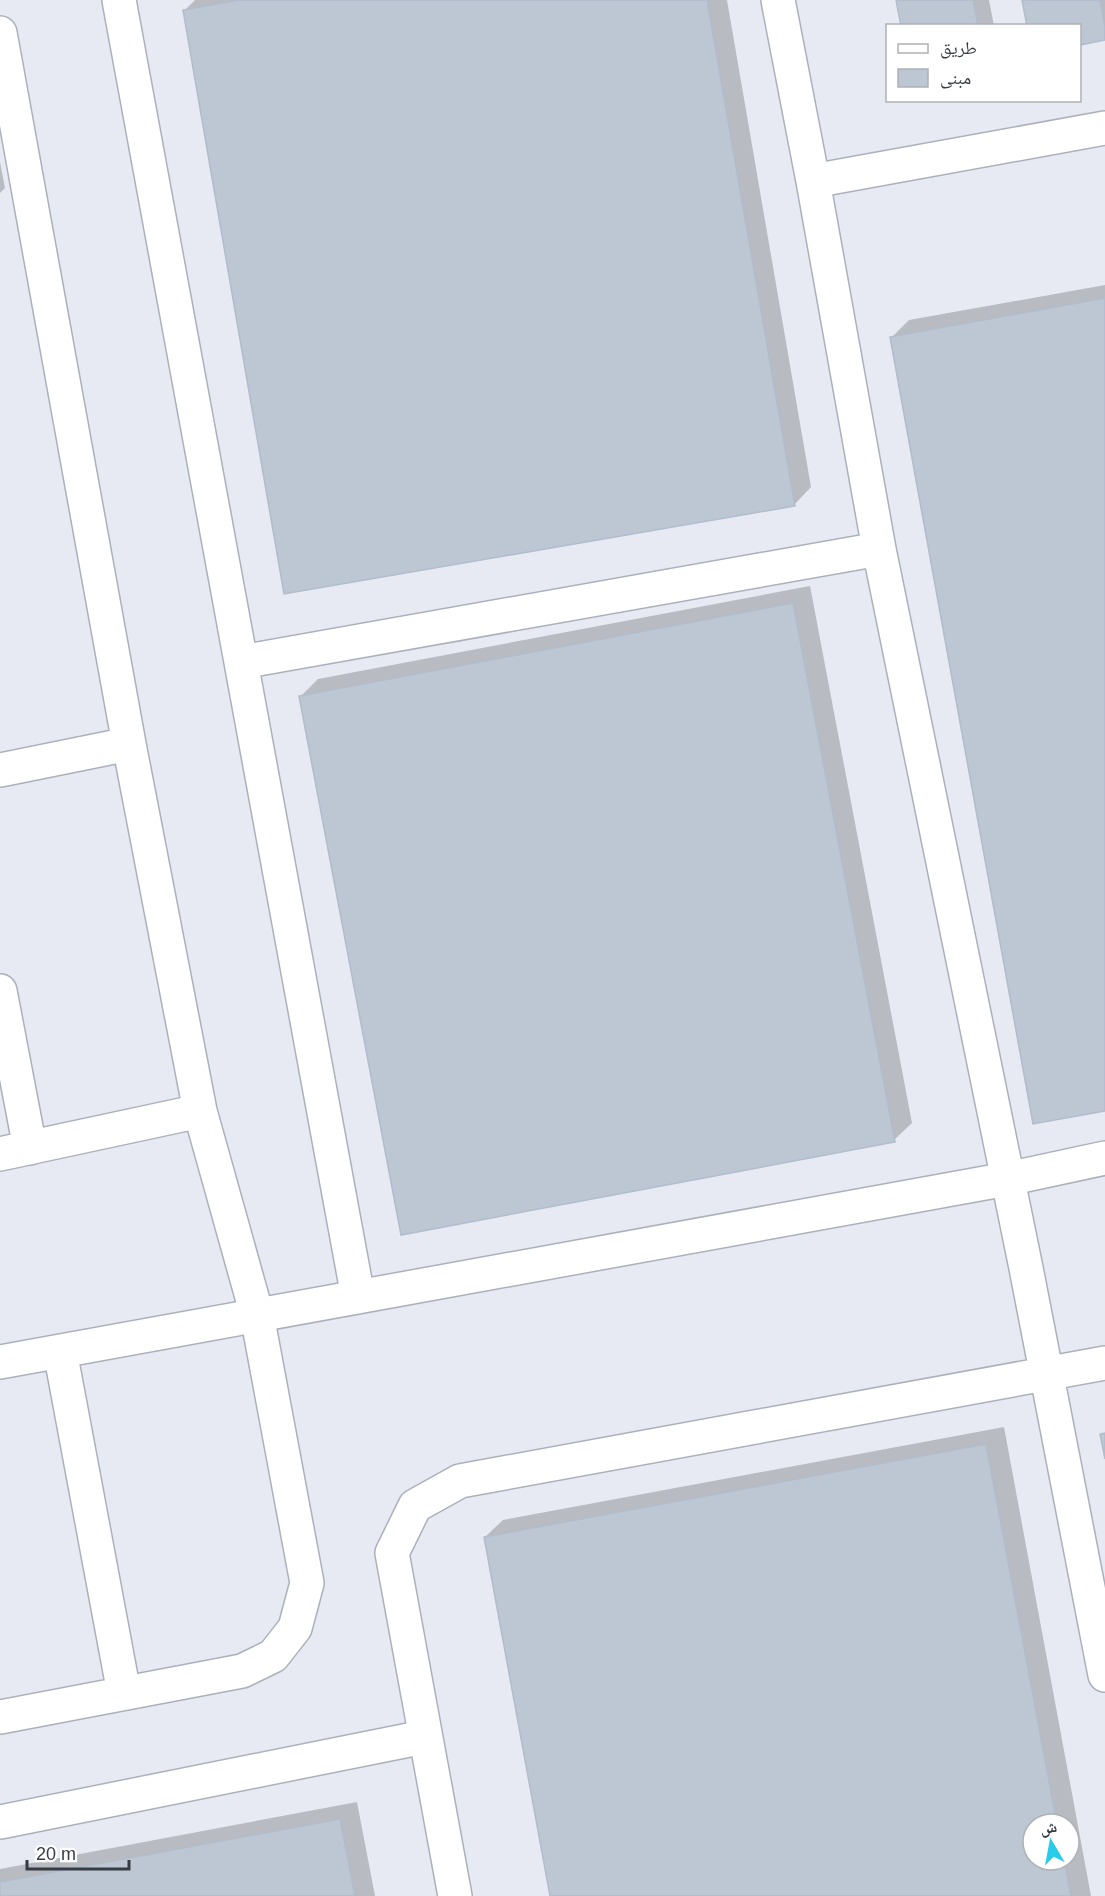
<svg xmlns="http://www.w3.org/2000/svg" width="1105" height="1896" font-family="Helvetica,'Noto Naskh Arabic',sans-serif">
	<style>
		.shadow { fill: #0003; fill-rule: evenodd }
		.building { fill: #bdc6d3; stroke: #b1bccd; stroke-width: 1.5 }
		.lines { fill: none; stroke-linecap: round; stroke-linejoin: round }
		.minor-casing { stroke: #aab1bd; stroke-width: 36 }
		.minor { stroke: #fff; stroke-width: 33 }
	</style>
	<rect width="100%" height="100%" fill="#e7eaf2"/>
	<path class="shadow" d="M195,0H727L811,487L794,505L185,10Z
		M897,0H989L994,26H902Z
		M1024,0H1105V38L1080,44V26Z
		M0,162L5,188L0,193Z
		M1105,285V1110L891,338L909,320Z
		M810,586L912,1123L894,1140L300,697L318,679Z
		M1004,1427L1091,1896H552L485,1537L503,1520ZM1033,1824H1069V1860H1033Z
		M357,1802L375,1896H0V1869Z"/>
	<path class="building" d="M239,0H707L795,506L284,594L183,10Z
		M896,0H973L978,26H901Z
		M1022,0H1100L1105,27V40L1080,45V26H1027Z
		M1105,298V1111L1033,1124L890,337Z
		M793,603L895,1142L401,1235L299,696Z
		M1105,1433V1459L1100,1434Z
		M986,1444L1057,1824H1033V1860H1064L1071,1896H550L484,1537Z
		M340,1819L355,1896H0V1882Z"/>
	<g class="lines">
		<defs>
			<path id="minor" d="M119,0L358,1297
				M778,0L813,181L879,549L1026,1268L1105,1675
				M0,33L129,744L200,1111L257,1315L307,1583L295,1628L273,1656L242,1671L0,1717
				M813,181L1105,128
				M241,662L879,549
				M0,770L129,744
				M0,991L30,1148
				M0,1154L200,1111
				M60,1351L124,1693
				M0,1362L1007,1179L1105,1158
				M0,1822L424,1737
				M455,1896L392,1553L415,1506L460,1481L1105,1363"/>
		</defs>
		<use href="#minor" class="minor-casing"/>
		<use href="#minor" class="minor"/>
	</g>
	<rect x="886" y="24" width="195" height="78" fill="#ffffff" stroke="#afb1b5" stroke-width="1.5"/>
	<rect x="898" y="44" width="30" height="9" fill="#ffffff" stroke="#afb1b5" stroke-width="1.5"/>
	<text x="940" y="54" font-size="18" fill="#363c45">طريق</text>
	<rect x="898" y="69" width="30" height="18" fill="#bdc6d3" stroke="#afb1b5" stroke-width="1.5"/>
	<text x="940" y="84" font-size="18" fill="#363c45">مبنى</text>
	<g transform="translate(1051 1842) rotate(350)"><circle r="28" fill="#ffffff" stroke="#afb1b5" stroke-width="1.5"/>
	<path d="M0-4.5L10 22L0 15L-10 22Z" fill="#27cce9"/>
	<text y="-9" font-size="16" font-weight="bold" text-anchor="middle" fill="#363c45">ش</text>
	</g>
	<path d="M27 1860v9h102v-9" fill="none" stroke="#363c45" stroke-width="3"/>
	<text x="36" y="1860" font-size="18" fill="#363c45" stroke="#ffffff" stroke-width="4.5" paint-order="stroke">20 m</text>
</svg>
